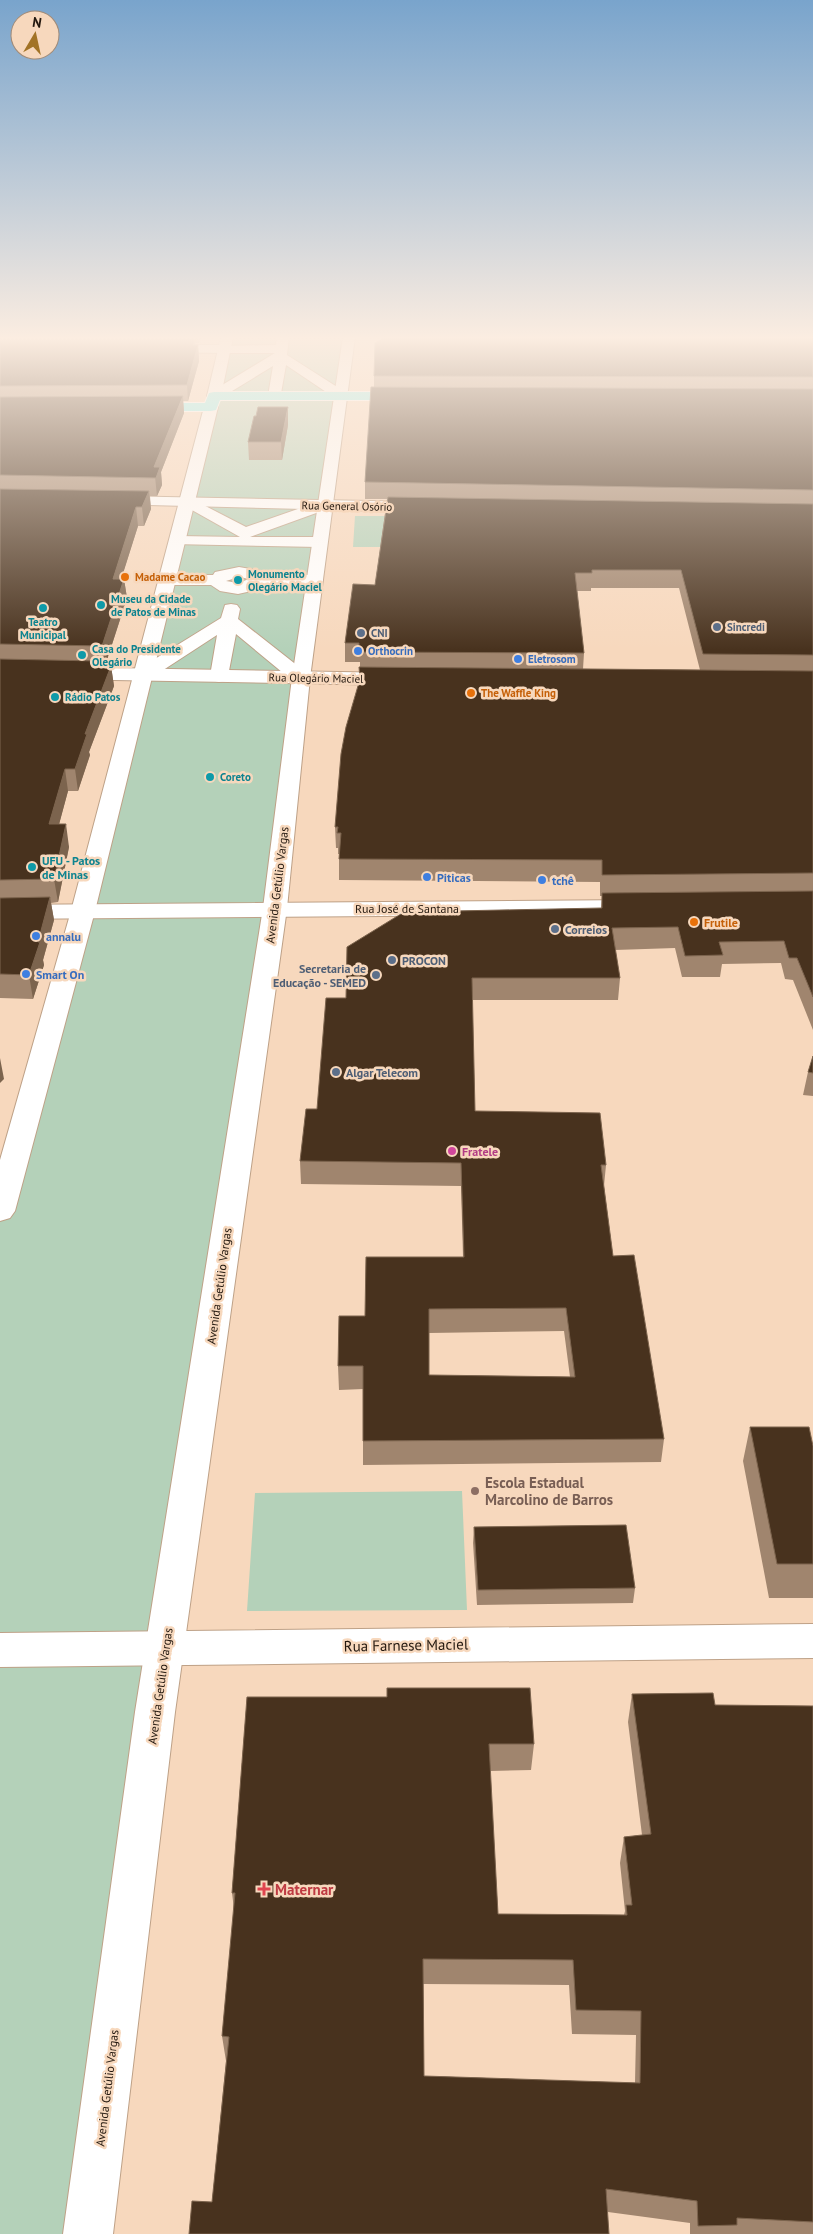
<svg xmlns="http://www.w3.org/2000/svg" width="813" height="2234" font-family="'PT Sans',sans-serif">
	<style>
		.green { fill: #b4d1b9 }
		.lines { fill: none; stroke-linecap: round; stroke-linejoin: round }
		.pedestrian-casing { stroke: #bea187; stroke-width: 2 }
		.minor-casing { stroke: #bea187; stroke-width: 2 }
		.tertiary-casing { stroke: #bea187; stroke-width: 2 }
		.primary-casing { stroke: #fff; stroke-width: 2 }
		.pedestrian { fill: #fff; fill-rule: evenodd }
		.minor { fill: #fff; fill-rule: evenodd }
		.tertiary { fill: #fff; fill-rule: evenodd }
		.primary { fill: #85f6f9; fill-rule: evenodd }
		.wall { fill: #a0856e; fill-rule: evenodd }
		.shaded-wall { fill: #7c644e }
		.building { fill: #48321e; stroke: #7c644e; fill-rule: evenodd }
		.food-dot { fill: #e8710a; stroke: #f7d8bd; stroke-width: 2 }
		.culture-dot { fill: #0f9aa8; stroke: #f7d8bd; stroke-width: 2 }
		.service-dot { fill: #5c6f8a; stroke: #f7d8bd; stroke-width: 2 }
		.shop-dot { fill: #3f7fe0; stroke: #f7d8bd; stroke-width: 2 }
		.hotel-dot { fill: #d1479c; stroke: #f7d8bd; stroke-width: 2 }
		.education-dot { fill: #8d6e63; stroke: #f7d8bd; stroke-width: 2 }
		.health-dot { fill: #e0444e; stroke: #f7d8bd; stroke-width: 2 }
		.labels { text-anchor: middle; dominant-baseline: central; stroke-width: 5; stroke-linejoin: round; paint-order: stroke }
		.far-street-label { font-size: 11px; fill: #23180f; stroke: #f7d8bd }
		.far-culture-label { font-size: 11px; font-weight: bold; fill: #0d838f; stroke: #f7d8bd; text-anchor: start }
		.far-food-label { font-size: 11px; font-weight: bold; fill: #c56008; stroke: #f7d8bd; text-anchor: start }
		.far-service-label { font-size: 11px; font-weight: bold; fill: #4e5e75; stroke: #f7d8bd; text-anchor: start }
		.far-shop-label { font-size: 11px; font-weight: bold; fill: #366cbe; stroke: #f7d8bd; text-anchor: start }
		.culture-label { font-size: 12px; font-weight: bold; fill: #0d838f; stroke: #f7d8bd; text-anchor: start }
		.shop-label { font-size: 12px; font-weight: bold; fill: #366cbe; stroke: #f7d8bd; text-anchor: start }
		.street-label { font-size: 12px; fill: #23180f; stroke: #f7d8bd }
		.food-label { font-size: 12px; font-weight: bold; fill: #c56008; stroke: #f7d8bd; text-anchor: start }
		.service-label { font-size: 12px; font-weight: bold; fill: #4e5e75; stroke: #f7d8bd; text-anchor: start }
		.hotel-label { font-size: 12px; font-weight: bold; fill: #b23c85; stroke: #f7d8bd; text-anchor: start }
		.near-education-label { font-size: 15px; font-weight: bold; fill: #785e54; stroke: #f7d8bd; text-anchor: start }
		.near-street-label { font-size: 15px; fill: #23180f; stroke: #f7d8bd }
		.near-health-label { font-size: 15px; font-weight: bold; fill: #be3a42; stroke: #f7d8bd; text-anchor: start }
	</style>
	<rect width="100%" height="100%" fill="#f7d8bd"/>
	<path class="green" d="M227,337H349L88,2234H0V1211Z
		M355,516H417V547H353Z
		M462,1491L467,1610L247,1611L255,1493Z"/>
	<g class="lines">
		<defs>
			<path id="pedestrian" d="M277,337H289L287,355L345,392L347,395L345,398H335L286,365L280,399L275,400L268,396L273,366L219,399H209L207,396L209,393L275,353H225L221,352L219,349L221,346L276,345Z
				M188,497L246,527L318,502H330L332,505L330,508L250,537H319L325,539L327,542L325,545L319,547L172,544L170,541L172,538L178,536L240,537L183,505L180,502L183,499Z
				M239,567L261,571L263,575H314L320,576L323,580L320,584L314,585H263L256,590L238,594L220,591L211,585H168L162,584L159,580L162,576L168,575H213L215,572ZM239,577L249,579L238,583L226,581Z
				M231,604L237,605L240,609L238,619L308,674L310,678L308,682L301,684L294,682L236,634L228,676L226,680L219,682L212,680L210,676L217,635L151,678L144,680L137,678L135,674L137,670L221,618L225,605Z"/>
			<path id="minor" d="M162,345H225L231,349L225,353L158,352L156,349L158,346Z
				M114,496L423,502L429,504L431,507L429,510L423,512L109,504L106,501L109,498Z
				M0,666L396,673L403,675L405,679L403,683L396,685L0,678Z
				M638,900L646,902L650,907L646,912L638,914L0,919V905Z
				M813,1624V1658L0,1667V1633Z"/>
			<path id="tertiary" d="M221,337H233L221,396L214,400L207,396Z
				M343,337H355L310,678L287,908L175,1712L113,2234H63L135,1712L263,908L292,678Z
				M211,403L218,407L95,911L15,1211L10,1218L0,1221V1160L71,911L204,407Z"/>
			<path id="primary" d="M214,392H409L416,396L409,400H220L216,410L211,411H146L139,407L146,403H205L209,393Z"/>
		</defs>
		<use href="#pedestrian" class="pedestrian-casing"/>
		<use href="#minor" class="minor-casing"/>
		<use href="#tertiary" class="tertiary-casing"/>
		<use href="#primary" class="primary-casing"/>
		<use href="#pedestrian" class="pedestrian"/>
		<use href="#minor" class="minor"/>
		<use href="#tertiary" class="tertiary"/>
		<use href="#primary" class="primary"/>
	</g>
	<path class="wall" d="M0,337H201L199,343H195V345H198L199,361L188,401H183L184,413L161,472L162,485L157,496H150L151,509L144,526H138L121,579H124L127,598L105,666H111L114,686L89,752L90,755L78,791H68L59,824L69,847L58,902L51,903L54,920L43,960L44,965L33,999L0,998Z
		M813,337V1030L793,980L785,979L781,963L722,964L720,977H682L675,948L615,950L620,978L618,1000H472L475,1111L606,1165L604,1186L613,1256L664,1439L661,1462L363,1465V1389L339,1390L338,1366L365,1316L463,1257L461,1186L301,1184L300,1161L317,1109L346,998L601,908L602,896H600V882L339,880V854H338V848H336L335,827L360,679V662H345V643L375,585L387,499H365V482L374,387V376ZM591,588H679L700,670L583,669L584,653L577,591H591ZM564,1331L570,1377L429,1375V1333Z
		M288,425L282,460H249L248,442Z
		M813,1056V1096L803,1095L808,1072Z
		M750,1427L813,1446V1598H769L743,1461Z
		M474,1527L635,1588L633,1603L477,1605L473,1543Z
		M632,1694L715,1705L813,1706V2234H690V2223L608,2212L212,2202L226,2061L222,2036L234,1909L232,1893L247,1697L534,1744L531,1770L490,1771L498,1914L624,1915L625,1911L620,1863L624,1837L642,1835L628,1722ZM423,1984L569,1985L572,2034L636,2035L635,2083L424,2076Z"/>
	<path class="shaded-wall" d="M195,339L196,352L198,345L199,361L188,401L187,385L193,345Z
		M183,396L184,413L161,472L162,485L157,496L154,467Z
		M288,407V425L282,460L281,442Z
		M149,491L151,509L144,526L142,507Z
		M136,507L138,526L115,599L113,579Z
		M124,579L127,598L105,666L102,646Z
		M111,666L114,686L89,752L90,755L78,791L75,769L85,734Z
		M65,769L68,791L53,847L49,824Z
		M66,824L69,847L58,902L54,879Z
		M50,897L54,920L43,960L44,965L33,999L29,975Z
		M0,1058L4,1079L0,1083Z"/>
	<path class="building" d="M386,337H813V377L374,376L375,343Z
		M195,339L193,345H198L187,385L0,386V340Z
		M371,387L813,389V490L365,482Z
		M183,396L154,467H160L156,478L0,475V397Z
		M258,407H288L281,442H248L254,416H256Z
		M0,489L149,491L142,507H136L113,579H124L102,646L0,644Z
		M388,497L813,504V655L703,654L681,570H592V573H575L584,653L359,652V643H345L353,584L375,585Z
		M0,659L97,661L96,666H111L85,734H87L75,769H65L49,824H66L54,879L0,880Z
		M359,667L813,671V873L602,875V860L339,859L341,833H337L338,827H335L341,754L346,727L360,679Z
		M813,891V997L797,958H789L784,941L719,942L723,955L685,956L678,927L612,928L620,978H472L475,1111L600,1113L606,1165H601L613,1256L634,1255L664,1439L363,1441V1366H338L339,1316H365L366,1257H464L461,1163L300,1161L306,1109H317L326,998H346L347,947L404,912L602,908V893ZM566,1308L575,1377L429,1375V1309Z
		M50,897L38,942H40L29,975L0,974V898Z
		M813,1056V1073L808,1072Z
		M750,1427H809L813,1446V1564H777Z
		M626,1525L635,1588L478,1590L474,1527Z
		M387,1688H530L534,1744H489L498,1914L627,1915L626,1905H632L624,1837L651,1834L632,1694L713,1693L715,1705L813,1706V2222L737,2218V2225L698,2226L697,2201L606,2189L609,2234H189L192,2201L212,2202L229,2037L222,2036L235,1893H232L247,1697H387ZM423,1959L573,1960L576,2010L641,2011L640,2083L424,2076Z"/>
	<linearGradient id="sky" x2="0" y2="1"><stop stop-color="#79a4cc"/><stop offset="0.52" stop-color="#fbede1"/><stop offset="1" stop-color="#fbede1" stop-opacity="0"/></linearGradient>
	<rect width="813" height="650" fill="url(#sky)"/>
	<g class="food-dot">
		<circle cx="125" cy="577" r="5"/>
		<circle cx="471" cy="693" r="5"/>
		<circle cx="694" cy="922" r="5"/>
	</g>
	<g class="culture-dot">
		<circle cx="238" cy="580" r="5"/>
		<circle cx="101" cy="605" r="5"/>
		<circle cx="43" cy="608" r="5"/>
		<circle cx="82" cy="655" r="5"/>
		<circle cx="55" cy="697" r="5"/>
		<circle cx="210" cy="777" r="5"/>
		<circle cx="32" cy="867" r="5"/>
	</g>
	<g class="service-dot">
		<circle cx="717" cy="627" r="5"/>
		<circle cx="361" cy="633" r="5"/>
		<circle cx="555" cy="929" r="5"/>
		<circle cx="392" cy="960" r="5"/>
		<circle cx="376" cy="975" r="5"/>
		<circle cx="336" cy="1072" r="5"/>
	</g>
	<g class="shop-dot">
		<circle cx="358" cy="651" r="5"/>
		<circle cx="518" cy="659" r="5"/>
		<circle cx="427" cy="877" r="5"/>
		<circle cx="542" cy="880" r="5"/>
		<circle cx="36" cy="936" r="5"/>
		<circle cx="26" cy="974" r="5"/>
	</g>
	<circle class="hotel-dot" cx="452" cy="1151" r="5"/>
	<circle class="education-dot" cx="475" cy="1491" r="5"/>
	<path class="health-dot" d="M261.5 1881.5h5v5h5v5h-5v5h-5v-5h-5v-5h5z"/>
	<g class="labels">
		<g class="far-street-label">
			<text transform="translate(347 506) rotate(1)">Rua General Osório</text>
			<text transform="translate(316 678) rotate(1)">Rua Olegário Maciel</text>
		</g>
		<g class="far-culture-label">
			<text x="248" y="574">Monumento<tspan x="248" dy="13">Olegário Maciel</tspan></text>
			<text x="111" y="599">Museu da Cidade<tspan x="111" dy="13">de Patos de Minas</tspan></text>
			<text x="43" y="622" text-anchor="middle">Teatro<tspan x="43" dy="13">Municipal</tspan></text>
			<text x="92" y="649">Casa do Presidente<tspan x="92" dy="13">Olegário</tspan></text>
			<text x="65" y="697">Rádio Patos</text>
			<text x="220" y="777">Coreto</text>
		</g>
		<g class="far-food-label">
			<text x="135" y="577">Madame Cacao</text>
			<text x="481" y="693">The Waffle King</text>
		</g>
		<g class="far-service-label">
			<text x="727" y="627">Sincredi</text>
			<text x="371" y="633">CNI</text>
		</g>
		<g class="far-shop-label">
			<text x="368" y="651">Orthocrin</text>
			<text x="528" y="659">Eletrosom</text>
		</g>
		<g class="culture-label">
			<text x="42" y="860">UFU - Patos<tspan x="42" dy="14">de Minas</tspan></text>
		</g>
		<g class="shop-label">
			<text x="437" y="877">Piticas</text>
			<text x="552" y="880">tchê</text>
			<text x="46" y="936">annalu</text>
			<text x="36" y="974">Smart On</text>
		</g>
		<g class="street-label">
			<text transform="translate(277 885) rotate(-83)">Avenida Getúlio Vargas</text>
			<text x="407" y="908">Rua José de Santana</text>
			<text transform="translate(219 1286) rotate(-82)">Avenida Getúlio Vargas</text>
			<text transform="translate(160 1686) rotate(-82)">Avenida Getúlio Vargas</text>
			<text transform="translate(107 2088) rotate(-83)">Avenida Getúlio Vargas</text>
		</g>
		<g class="food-label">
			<text x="704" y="922">Frutile</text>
		</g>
		<g class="service-label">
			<text x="565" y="929">Correios</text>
			<text x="402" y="960">PROCON</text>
			<text x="366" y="968" text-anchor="end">Secretaria de<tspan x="366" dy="14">Educação - SEMED</tspan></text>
			<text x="346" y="1072">Algar Telecom</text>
		</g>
		<g class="hotel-label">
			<text x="462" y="1151">Fratele</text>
		</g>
		<g class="near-education-label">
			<text x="485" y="1482">Escola Estadual<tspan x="485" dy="17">Marcolino de Barros</tspan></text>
		</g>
		<g class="near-street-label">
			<text transform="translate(406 1645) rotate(-1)">Rua Farnese Maciel</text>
		</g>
		<g class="near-health-label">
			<text x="275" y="1889">Maternar</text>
		</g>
	</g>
	<g transform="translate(35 35) rotate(9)"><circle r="24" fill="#f7d8bd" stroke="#a28b77"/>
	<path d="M0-4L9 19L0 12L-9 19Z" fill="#a27326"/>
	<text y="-8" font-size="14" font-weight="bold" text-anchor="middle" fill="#23180f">N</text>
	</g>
</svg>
